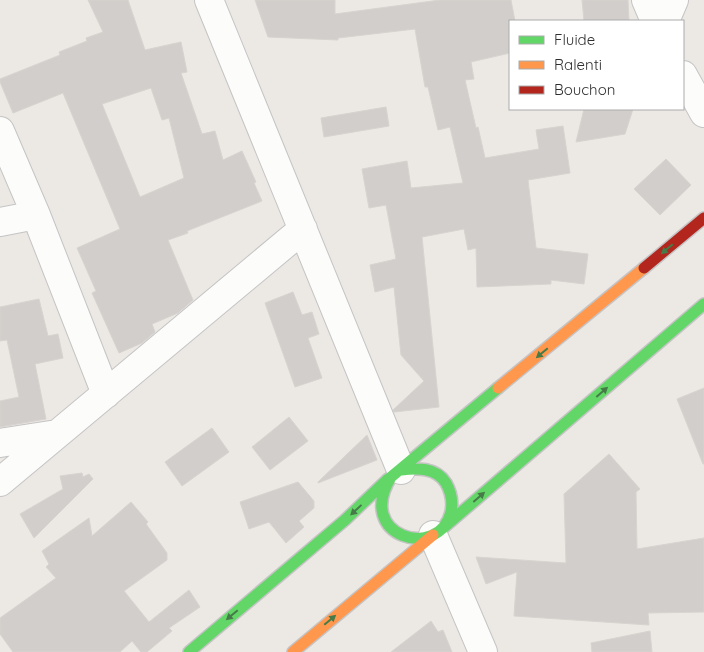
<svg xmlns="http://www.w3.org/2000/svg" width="704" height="652" font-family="Quicksand,sans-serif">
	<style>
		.building { fill: #d1cecb; stroke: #d7d4d0; fill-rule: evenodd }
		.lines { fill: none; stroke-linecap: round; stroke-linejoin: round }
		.street-casing { stroke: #c5c4c5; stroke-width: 30 }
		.fast-casing { stroke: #c5c4c5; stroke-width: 14 }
		.slow-casing { stroke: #c5c4c5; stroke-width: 14 }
		.jam-casing { stroke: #c5c4c5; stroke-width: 14 }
		.street { stroke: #fcfcfb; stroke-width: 28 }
		.fast { stroke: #63d668; stroke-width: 11 }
		.slow { stroke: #ff974d; stroke-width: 11 }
		.jam { stroke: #b3261e; stroke-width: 11 }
		.oneway { fill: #467a48 }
	</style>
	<rect width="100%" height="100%" fill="#ece8e4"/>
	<path class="building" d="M88,0H128L145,50L181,42L187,72L181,73L202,134L215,131L223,160L242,151L256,182L254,183L262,201L187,231L188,233L168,240L193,300L178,313L152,324L155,332L142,343L119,353L92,293L96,291L77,248L120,229L63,93L13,113L0,82V79L60,55L59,52L87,41L86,38L103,32ZM151,88L162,120L169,118L184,178L140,197L102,104Z
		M255,0H335V14L440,0H511L515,21H510V53L471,62L474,79L465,80L476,128L478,127L485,158L539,149L536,130L563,126L570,173L528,180L536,248L588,254L584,284L551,280V284L477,287L476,248L468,250L464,229L422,237L439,407L394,412L393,410L424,381L401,355L394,287L375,292L370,265L396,259L386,205L369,208L362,169L407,161L411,188L463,183L450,127L438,130L428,87H425L415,29L338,38V40L268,37Z
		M582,0H628L629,21H584Z
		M386,107L389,126L324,137L321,118Z
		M584,109H633L625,134L576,142Z
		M666,159L691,185L660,215L634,189Z
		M293,292L302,315L312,312L319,334L308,338L322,378L295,387L265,303Z
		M39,299L48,336L58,334L63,358L35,364L46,419L0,427V401L19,397L7,340L0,341V307Z
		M704,388V464H703L677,399Z
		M289,417L308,441L270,470L252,447Z
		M212,428L229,452L182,486L165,462Z
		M367,435L377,460L318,483V482Z
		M609,454L640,489L636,492L637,549L704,538V612L648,613L649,625L514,616L517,572L486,584L476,557L566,563L564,494Z
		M82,473L83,477L89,474L93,479L34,538L20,514L63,489L60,476Z
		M298,482L314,501V508L299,521L304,527L286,543L269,522L249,529L240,502Z
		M131,502L148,522L146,524L167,553V560L124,591L149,622L189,590L200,607L169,628L172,631L147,652H141L132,641L120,652H13L0,634V618L56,578L46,567L49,564L42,551L89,518L92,536Z
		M431,621L438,632L443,630L452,652H391Z
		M650,631L652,652H592L591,643Z"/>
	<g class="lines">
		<defs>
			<path id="street" d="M209,0L401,470
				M646,0L655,21
				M665,21L674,0
				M683,75L704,113
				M0,131L36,215L106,394
				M0,222L36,215
				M0,443L57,434
				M0,482L303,229
				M433,535L483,652"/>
			<path id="fast" d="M401,470C417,468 436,467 446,483C451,492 453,502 451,512C439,561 354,537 391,477L498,388
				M443,528L704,304
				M189,652L345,520L388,479"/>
			<path id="slow" d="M498,388L644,268
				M293,652L433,535"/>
			<path id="jam" d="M644,268L704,218"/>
		</defs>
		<use href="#street" class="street-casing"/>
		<use href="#fast" class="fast-casing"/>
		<use href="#slow" class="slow-casing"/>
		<use href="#jam" class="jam-casing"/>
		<use href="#street" class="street"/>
		<use href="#fast" class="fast"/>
		<use href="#slow" class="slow"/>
		<use href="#jam" class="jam"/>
	</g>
	<defs><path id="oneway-solid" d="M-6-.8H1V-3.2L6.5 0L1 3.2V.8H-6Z" transform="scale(1.25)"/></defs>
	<g class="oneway">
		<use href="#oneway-solid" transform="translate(667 249) rotate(140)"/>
		<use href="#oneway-solid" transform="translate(542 353) rotate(140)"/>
		<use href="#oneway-solid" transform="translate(602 392) rotate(-41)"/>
		<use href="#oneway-solid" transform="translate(479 497) rotate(-41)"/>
		<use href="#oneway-solid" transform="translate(356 510) rotate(137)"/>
		<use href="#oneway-solid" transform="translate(232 615) rotate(140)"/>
		<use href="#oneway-solid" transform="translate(330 620) rotate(-40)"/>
	</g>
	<rect x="509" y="20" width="175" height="90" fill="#ffffff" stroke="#ababab"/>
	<rect x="519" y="36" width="25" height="8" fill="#63d668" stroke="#ababab"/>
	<text x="554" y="45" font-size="15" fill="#2e2e2e">Fluide</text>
	<rect x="519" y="61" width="25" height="8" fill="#ff974d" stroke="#ababab"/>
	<text x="554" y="70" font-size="15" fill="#2e2e2e">Ralenti</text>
	<rect x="519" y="86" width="25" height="8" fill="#b3261e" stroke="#ababab"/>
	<text x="554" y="95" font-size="15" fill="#2e2e2e">Bouchon</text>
</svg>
